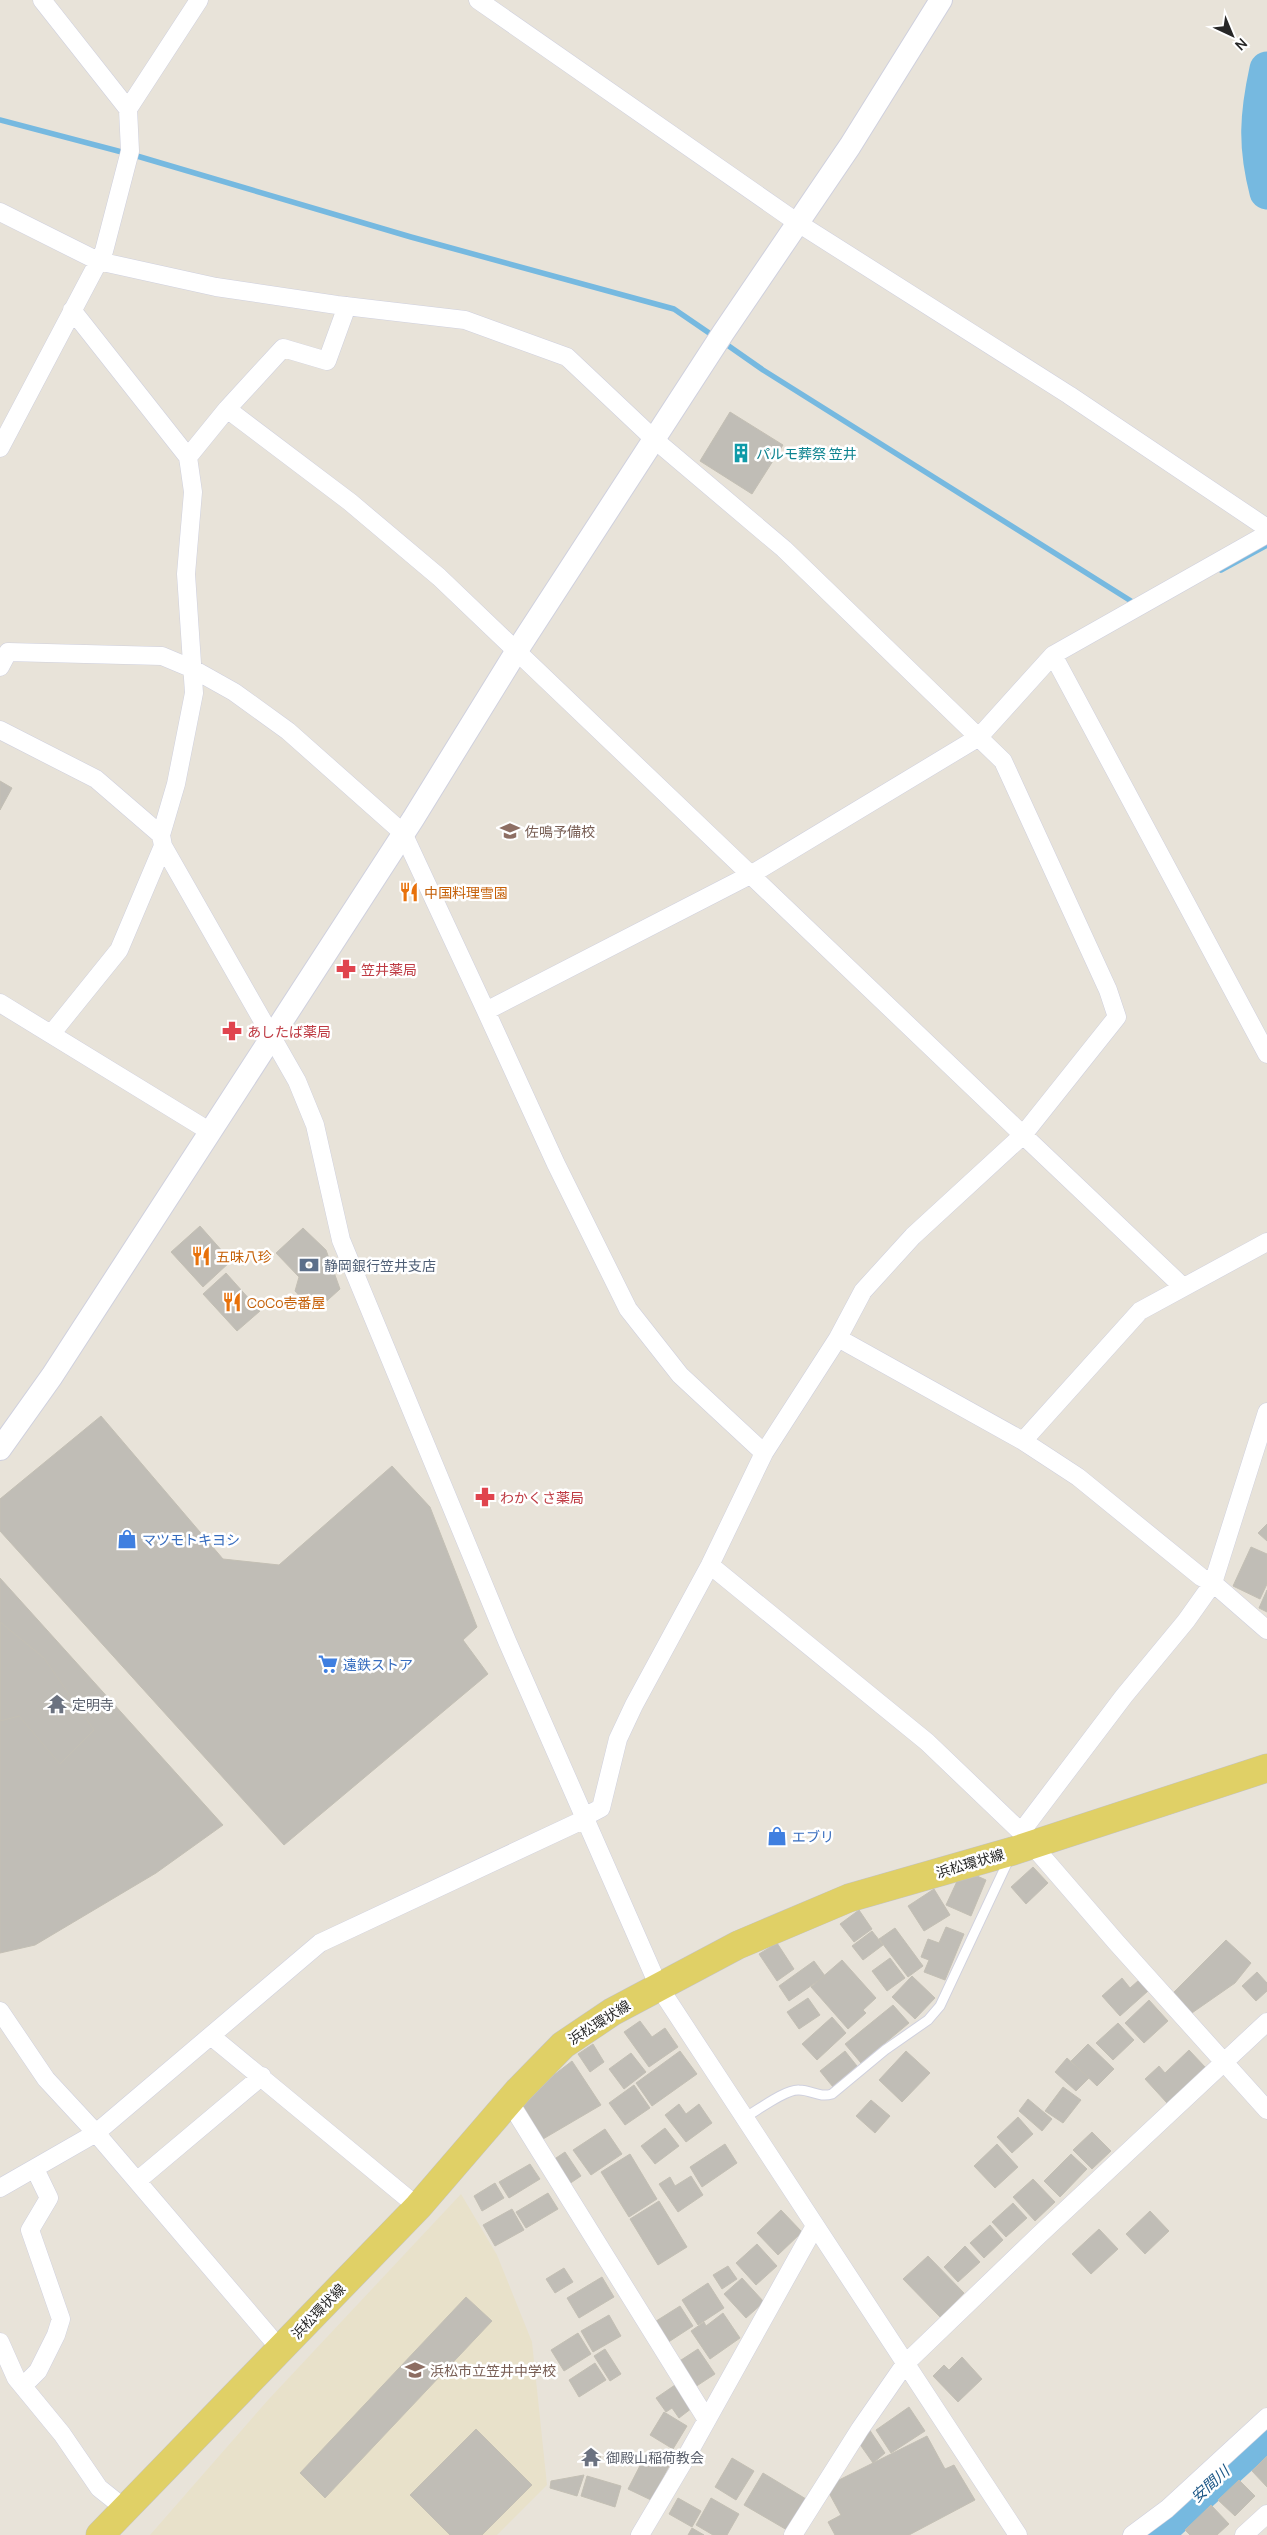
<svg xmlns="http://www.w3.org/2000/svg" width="1267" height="2535" font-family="Manrope,'Noto Sans JP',sans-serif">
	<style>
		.education { fill: #e8e1ca }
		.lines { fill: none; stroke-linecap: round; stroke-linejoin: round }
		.stream { stroke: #76b9e0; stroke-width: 5.5 }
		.river { stroke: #76b9e0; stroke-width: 35 }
		.building { fill: #c0bdb6; stroke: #c3bfb4 }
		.service-casing { stroke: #cfd0de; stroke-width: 11 }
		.minor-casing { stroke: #cfd0de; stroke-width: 19 }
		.tertiary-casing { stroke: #cfd0de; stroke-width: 24 }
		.primary-casing { stroke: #c3c3c3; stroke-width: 29 }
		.service { stroke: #fff; stroke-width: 9 }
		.minor { stroke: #fff; stroke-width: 18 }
		.tertiary { stroke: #fff; stroke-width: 22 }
		.primary { stroke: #e0d066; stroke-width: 28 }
		.labels { text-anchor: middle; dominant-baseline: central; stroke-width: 5; stroke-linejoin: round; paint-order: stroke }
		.culture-label { font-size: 14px; fill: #0d838f; stroke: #fff; text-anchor: start }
		.education-label { font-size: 14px; fill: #785e54; stroke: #fff; text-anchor: start }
		.food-label { font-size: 14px; fill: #c56008; stroke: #fff; text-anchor: start }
		.health-label { font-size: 14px; fill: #be3a42; stroke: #fff; text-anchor: start }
		.service-label { font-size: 14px; fill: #4e5e75; stroke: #fff; text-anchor: start }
		.shop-label { font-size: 14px; fill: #366cbe; stroke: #fff; text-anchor: start }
		.worship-label { font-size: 14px; fill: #5b616d; stroke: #fff; text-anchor: start }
		.street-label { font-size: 14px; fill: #272727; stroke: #fff }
		.water-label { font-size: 15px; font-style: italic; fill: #1b5686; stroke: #fff }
	</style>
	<rect width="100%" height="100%" fill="#e8e3d9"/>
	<path class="education" d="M461,2194L497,2255L532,2342L547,2485L497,2535H150L268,2400Z"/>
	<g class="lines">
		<path class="stream" d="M0,120L137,156L411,237L674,309L715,337
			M723,342L763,370L1131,601
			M1221,570L1267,545"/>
		<path class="river" d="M1267,69C1257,115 1255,146 1267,192
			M1152,2535L1167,2524L1267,2433"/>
	</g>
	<path class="building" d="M730,412L783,445L752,494L700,461Z
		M0,781L12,788L0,810Z
		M200,1226L231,1261L203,1287L171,1252Z
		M303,1228L326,1250L340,1289L319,1308L306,1303L295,1291L299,1277L276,1253Z
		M226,1273L260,1311L237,1331L203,1294Z
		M101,1416L223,1559L279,1565L392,1466L430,1507L477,1627L463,1640L488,1674L284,1845L0,1531V1499Z
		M1267,1524V1541L1258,1533Z
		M1251,1547L1267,1554V1584L1260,1599L1233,1586Z
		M0,1578L223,1825L156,1873L35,1945L0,1953Z
		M1267,1590V1612L1259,1608Z
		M0,1622L44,1658L94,1730L60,1764L19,1716L0,1721Z
		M1033,1867L1048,1883L1026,1904L1011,1887Z
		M966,1871L986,1880L971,1916L946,1905L959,1877Z
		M934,1889L950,1915L924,1931L908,1906Z
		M859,1910L872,1929L854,1942L840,1924Z
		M946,1927L964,1934L945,1980L924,1972L929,1960L921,1957L928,1939L939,1943Z
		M895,1928L923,1966L908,1977L879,1939Z
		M872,1931L883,1945L863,1960L852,1946Z
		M1226,1940L1251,1963L1235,1983L1189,2015L1173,1993Z
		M777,1943L794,1969L777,1981L759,1954Z
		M890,1958L905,1978L887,1991L872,1971Z
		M842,1960L876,1998L863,2010L866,2013L848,2029L811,1987Z
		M814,1961L825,1976L789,2001L779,1986Z
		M1257,1972L1267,1983V1991L1256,2001L1242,1986Z
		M912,1976L935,1998L915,2019L892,1997Z
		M1122,1978L1130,1988L1139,1980L1148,1991L1120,2016L1102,1996Z
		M808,1998L820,2015L799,2029L787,2012Z
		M1149,2000L1168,2021L1144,2043L1125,2023Z
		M893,2005L909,2023L861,2063L845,2044Z
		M832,2017L846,2033L817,2060L802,2044Z
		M640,2021L652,2037L665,2028L678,2047L649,2067L624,2032Z
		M1118,2023L1134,2040L1113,2060L1096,2043Z
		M593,2044L604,2062L590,2072L578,2054Z
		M1088,2044L1114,2069L1097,2086L1071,2061Z
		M1189,2050L1205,2067L1167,2103L1145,2079L1159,2066L1165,2073Z
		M680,2051L697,2074L652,2106L636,2083Z
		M845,2051L857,2066L833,2087L820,2071Z
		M906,2051L930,2073L902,2102L879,2080Z
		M631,2053L646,2072L624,2089L609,2069Z
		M1067,2058L1089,2078L1076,2091L1055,2072Z
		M572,2061L601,2105L543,2139L523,2106V2099Z
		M634,2085L650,2108L625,2125L609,2103Z
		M1063,2087L1081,2100L1063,2123L1045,2111Z
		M1028,2099L1052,2119L1042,2131L1019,2111Z
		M871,2100L890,2116L875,2133L856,2116Z
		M679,2104L686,2114L699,2104L712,2123L686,2142L665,2115Z
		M1018,2117L1033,2134L1012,2153L997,2137Z
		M665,2128L679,2146L655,2164L641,2146Z
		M605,2129L622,2154L591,2175L573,2150Z
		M1092,2132L1111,2151L1092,2169L1073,2150Z
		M725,2144L737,2163L702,2187L690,2167Z
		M997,2144L1018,2167L995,2188L974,2166Z
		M565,2152L581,2176L569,2184L553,2160Z
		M630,2154L657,2199L629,2217L601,2172Z
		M1071,2154L1087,2169L1060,2197L1044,2181Z
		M530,2164L540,2179L509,2198L499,2182Z
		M691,2176L703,2195L678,2212L659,2184L670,2177L675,2186Z
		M1033,2179L1055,2202L1035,2221L1013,2197Z
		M495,2183L504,2198L482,2211L474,2196Z
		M548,2193L558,2209L526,2228L516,2212Z
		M659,2201L687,2247L658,2265L630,2219Z
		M1013,2203L1027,2218L1006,2237L992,2222Z
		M512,2209L524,2230L495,2246L483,2225Z
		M781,2210L802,2232L778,2255L757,2233Z
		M1150,2211L1169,2231L1145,2254L1126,2234Z
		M990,2225L1003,2240L984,2258L970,2243Z
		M1099,2229L1118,2249L1091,2274L1072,2254Z
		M757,2244L777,2266L756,2285L736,2263Z
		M965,2246L980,2262L958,2282L944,2267Z
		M928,2256L964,2293L940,2317L903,2279Z
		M728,2266L737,2279L722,2289L713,2275Z
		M564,2268L573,2282L555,2293L546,2279Z
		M602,2277L614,2297L579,2318L567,2298Z
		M742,2278L764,2302L746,2318L724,2294Z
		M708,2283L724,2308L698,2325L682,2300Z
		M466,2297L492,2321L325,2498L300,2473Z
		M680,2306L693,2326L667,2343L653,2323Z
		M723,2313L740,2338L710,2359L691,2331L704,2322L706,2326Z
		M609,2315L621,2336L593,2352L581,2331Z
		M578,2333L591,2354L564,2371L551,2350Z
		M605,2349L621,2374L610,2381L594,2356Z
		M698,2349L715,2374L695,2387L678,2362Z
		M962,2357L982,2379L958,2402L933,2376L944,2365L949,2370Z
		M595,2363L606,2380L579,2397L569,2380Z
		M675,2385L692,2408L679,2418L672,2408L666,2412L656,2398Z
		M909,2407L925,2431L891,2453L876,2430Z
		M664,2412L687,2426L673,2449L650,2435Z
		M476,2429L532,2485L482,2535H450L410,2495Z
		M869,2429L885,2453L873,2463L859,2443Z
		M927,2436L945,2469L954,2465L975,2500L909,2535H835L828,2522L841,2515L829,2493L839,2480Z
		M592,2447L601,2457L590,2466L582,2457Z
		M646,2454L669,2466L651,2500L628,2489Z
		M1267,2456V2487L1252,2471Z
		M732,2458L754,2471L736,2500L715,2487Z
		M763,2473L806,2499L787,2530L744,2505Z
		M584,2475L577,2496L550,2488L551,2481Z
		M587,2476L621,2486L615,2507L581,2496Z
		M1239,2480L1255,2496L1235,2516L1218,2500Z
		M678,2498L701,2511L692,2527L669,2514Z
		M711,2498L739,2514L727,2535H713L696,2525Z
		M1211,2505L1229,2524L1217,2535H1190L1185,2530Z
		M692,2528L704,2535H688Z"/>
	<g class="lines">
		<defs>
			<path id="service" d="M744,2118C757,2111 785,2089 799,2090C812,2090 819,2098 832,2094L885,2050L928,2020L940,2006L1010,1857"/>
			<path id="minor" d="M478,0L798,223L1069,395L1267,528
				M128,109L199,0
				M0,212L98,261L216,287L337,305L465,320L567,357L655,440L784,549L1003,761L1108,990L1117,1017L1023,1135L439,577L350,502L227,409L188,457L72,310
				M227,409L283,348L327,361L347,306
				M0,448L104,251L130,151L128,109L42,0
				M1053,655L1267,534
				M0,667L8,652L162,656L193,669L234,692L288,731L403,833L486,1011L752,874L979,737L1053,655L1267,1054
				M0,730L96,779L161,835L163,846L297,1081L315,1125L341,1240L507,1641L659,1987L1018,2535
				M161,835L176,784L194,693L186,574L193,492L188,457
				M0,1003L209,1131
				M486,1011L556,1164L628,1309L680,1375L764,1453L838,1338L1023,1441
				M52,1033L119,950L163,846
				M1267,1242L1140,1311L1023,1441L1078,1477L1201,1577L1213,1583L1267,1630
				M838,1338L863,1291L913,1236L1023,1135L1183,1287
				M710,1565L927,1742L1021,1832L1116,1942L1267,2110
				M584,1817L601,1808L618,1739L634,1705L710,1565L764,1453
				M1021,1832L1124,1696L1186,1621L1213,1583L1267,1412
				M0,2011L46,2079L96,2133L281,2350
				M211,2036L418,2207
				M509,2101L707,2420
				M137,2181L262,2076
				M0,2188L96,2133L320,1943L585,1819
				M0,2342L16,2378L62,2434L99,2488L124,2508
				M23,2386L38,2371L56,2335L61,2319L30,2230L49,2198L35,2169
				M640,2535L684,2461L815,2226
				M793,2535L860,2429L905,2364L1038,2236L1267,2022
				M1132,2535L1167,2509L1267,2417
				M1244,2535L1267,2514"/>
			<path id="tertiary" d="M0,1449L52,1376L413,819L516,652L723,333L850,146L941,0"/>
			<path id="primary" d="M100,2535L418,2207L518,2091L563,2045L612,2012L738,1945L849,1898L1013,1851L1267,1768"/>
		</defs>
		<use href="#service" class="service-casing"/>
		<use href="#minor" class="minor-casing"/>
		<use href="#tertiary" class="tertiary-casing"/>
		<use href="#primary" class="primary-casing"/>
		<use href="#service" class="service"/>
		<use href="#minor" class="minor"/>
		<use href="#tertiary" class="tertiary"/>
		<use href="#primary" class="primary"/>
	</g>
	<defs>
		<symbol id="building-bare" viewBox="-9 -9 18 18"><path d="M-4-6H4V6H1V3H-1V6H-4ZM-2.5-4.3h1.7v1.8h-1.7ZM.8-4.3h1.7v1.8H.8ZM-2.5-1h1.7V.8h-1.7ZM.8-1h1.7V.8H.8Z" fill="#0f9aa8" stroke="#fff" stroke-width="2.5" paint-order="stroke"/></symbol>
		<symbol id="school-bare" viewBox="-9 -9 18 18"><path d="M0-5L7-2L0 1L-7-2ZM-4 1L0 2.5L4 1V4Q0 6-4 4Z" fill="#8d6e63" stroke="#fff" stroke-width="2.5" paint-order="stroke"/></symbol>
		<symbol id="restaurant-bare" viewBox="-9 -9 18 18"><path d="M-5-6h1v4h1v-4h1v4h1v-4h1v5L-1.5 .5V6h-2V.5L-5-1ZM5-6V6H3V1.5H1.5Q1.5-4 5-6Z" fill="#e8710a" stroke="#fff" stroke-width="2.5" paint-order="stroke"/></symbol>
		<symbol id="pharmacy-bare" viewBox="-9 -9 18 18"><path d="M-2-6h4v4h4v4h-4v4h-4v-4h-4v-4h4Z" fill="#e0444e" stroke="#fff" stroke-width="2.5" paint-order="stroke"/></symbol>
		<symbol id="bank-bare" viewBox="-9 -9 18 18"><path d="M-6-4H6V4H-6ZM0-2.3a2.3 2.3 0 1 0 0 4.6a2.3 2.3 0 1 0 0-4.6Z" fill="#5c6f8a" stroke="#fff" stroke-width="2.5" paint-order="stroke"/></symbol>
		<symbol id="shop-bare" viewBox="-9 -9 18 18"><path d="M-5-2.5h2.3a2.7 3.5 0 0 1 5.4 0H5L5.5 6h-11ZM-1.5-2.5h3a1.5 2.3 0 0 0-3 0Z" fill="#3f7fe0" stroke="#fff" stroke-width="2.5" paint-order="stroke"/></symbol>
		<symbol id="supermarket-bare" viewBox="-9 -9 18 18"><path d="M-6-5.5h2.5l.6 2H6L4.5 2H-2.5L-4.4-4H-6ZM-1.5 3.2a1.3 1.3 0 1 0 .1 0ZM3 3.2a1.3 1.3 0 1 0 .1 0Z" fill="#3f7fe0" stroke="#fff" stroke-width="2.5" paint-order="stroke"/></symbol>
		<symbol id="temple-bare" viewBox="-9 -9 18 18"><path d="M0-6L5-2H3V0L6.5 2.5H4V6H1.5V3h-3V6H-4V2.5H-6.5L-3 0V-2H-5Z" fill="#6b7280" stroke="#fff" stroke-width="2.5" paint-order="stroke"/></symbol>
	</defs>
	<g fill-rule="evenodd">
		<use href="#building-bare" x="727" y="439" width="28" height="28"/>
		<use href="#school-bare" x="496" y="817" width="28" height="28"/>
		<use href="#restaurant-bare" x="395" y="878" width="28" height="28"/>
		<use href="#pharmacy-bare" x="332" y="955" width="28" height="28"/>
		<use href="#pharmacy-bare" x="218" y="1017" width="28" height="28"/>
		<use href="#restaurant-bare" x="187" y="1242" width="28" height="28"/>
		<use href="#bank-bare" x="295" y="1251" width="28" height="28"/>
		<use href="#restaurant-bare" x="218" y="1288" width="28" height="28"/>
		<use href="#pharmacy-bare" x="471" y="1483" width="28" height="28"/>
		<use href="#shop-bare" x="113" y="1525" width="28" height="28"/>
		<use href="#supermarket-bare" x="314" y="1650" width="28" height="28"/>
		<use href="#temple-bare" x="43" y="1690" width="28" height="28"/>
		<use href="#shop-bare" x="763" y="1822" width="28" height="28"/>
		<use href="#school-bare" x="401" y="2356" width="28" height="28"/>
		<use href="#temple-bare" x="577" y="2443" width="28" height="28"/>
	</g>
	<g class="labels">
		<g class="culture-label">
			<text x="756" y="453">パルモ葬祭 笠井</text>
		</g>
		<g class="education-label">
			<text x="525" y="831">佐鳴予備校</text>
			<text x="430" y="2370">浜松市立笠井中学校</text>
		</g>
		<g class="food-label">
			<text x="424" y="892">中国料理雪園</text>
			<text x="216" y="1256">五味八珍</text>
			<text x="247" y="1302">CoCo壱番屋</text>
		</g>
		<g class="health-label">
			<text x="361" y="969">笠井薬局</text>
			<text x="247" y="1031">あしたば薬局</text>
			<text x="500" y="1497">わかくさ薬局</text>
		</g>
		<g class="service-label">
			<text x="324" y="1265">静岡銀行笠井支店</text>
		</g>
		<g class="shop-label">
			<text x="142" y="1539">マツモトキヨシ</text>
			<text x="343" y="1664">遠鉄ストア</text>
			<text x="792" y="1836">エブリ</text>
		</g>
		<g class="worship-label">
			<text x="72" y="1704">定明寺</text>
			<text x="606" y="2457">御殿山稲荷教会</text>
		</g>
		<g class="street-label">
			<text transform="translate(970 1863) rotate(-16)">浜松環状線</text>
			<text transform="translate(599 2022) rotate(-32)">浜松環状線</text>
			<text transform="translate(318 2311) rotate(-46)">浜松環状線</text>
		</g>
		<g class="water-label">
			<text transform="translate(1210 2484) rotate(-42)">安間川</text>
		</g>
	</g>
	<g transform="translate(1232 35) rotate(136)" stroke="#ffffff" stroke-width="4" paint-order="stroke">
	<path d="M0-4L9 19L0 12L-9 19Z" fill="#272727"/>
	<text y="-8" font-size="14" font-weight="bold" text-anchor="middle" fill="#272727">N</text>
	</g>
</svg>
